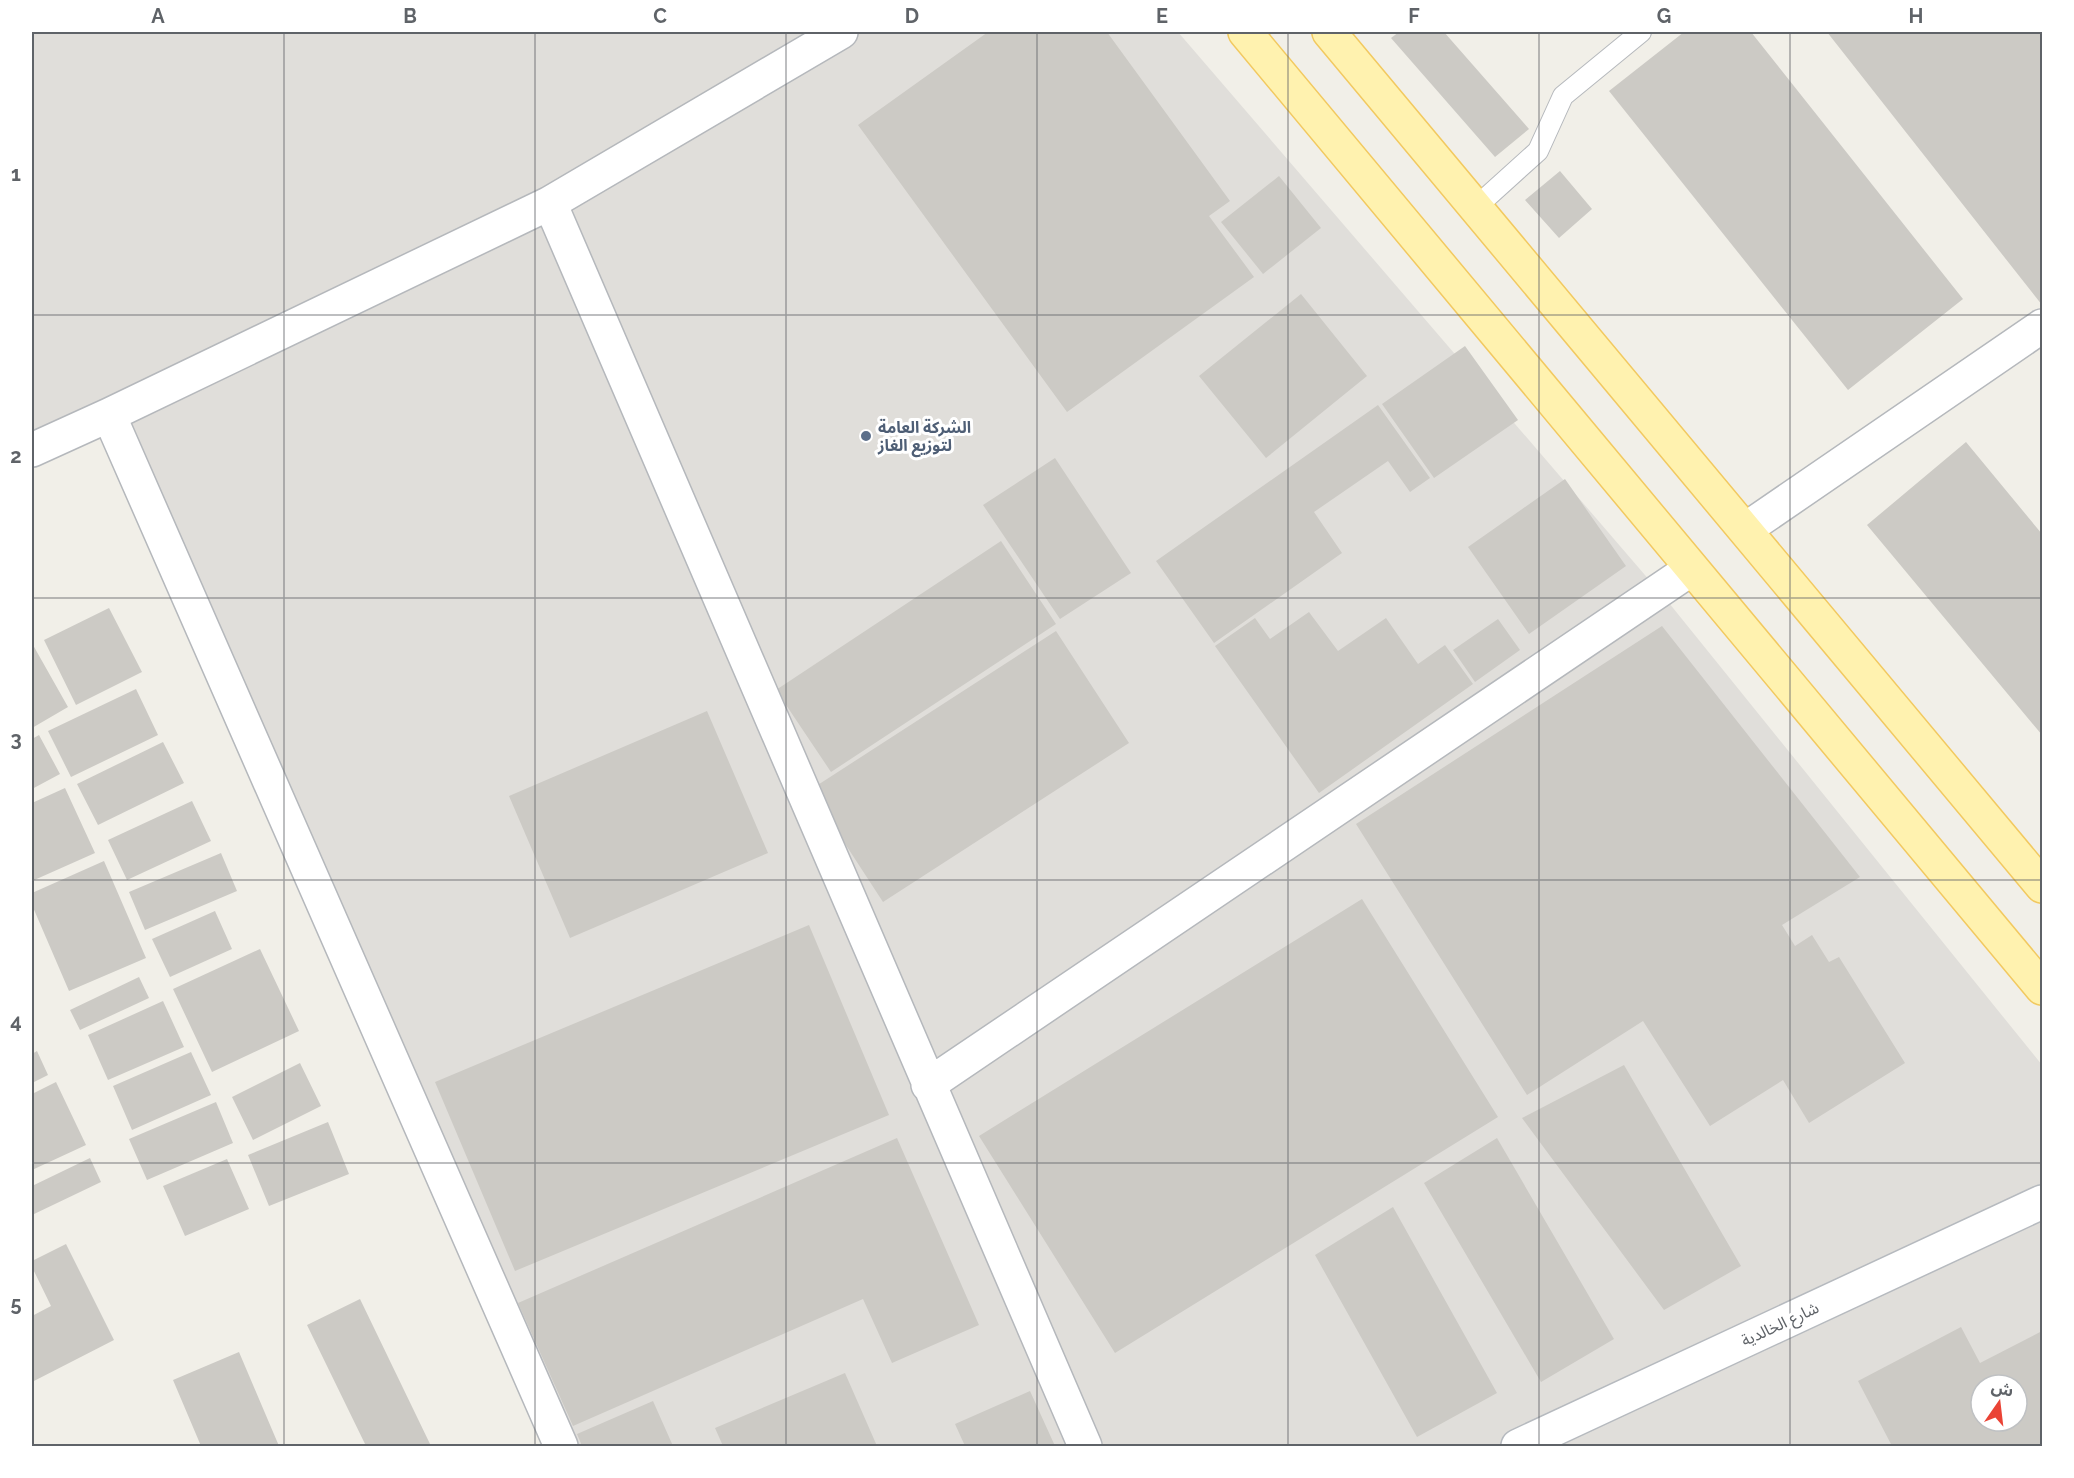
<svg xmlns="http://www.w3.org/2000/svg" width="2074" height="1478" font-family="Raleway,'Noto Sans Arabic',sans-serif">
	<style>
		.industrial { fill: #e0deda; fill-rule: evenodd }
		.building { fill: #cccac5; fill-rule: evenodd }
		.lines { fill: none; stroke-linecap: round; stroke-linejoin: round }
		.service-casing { stroke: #b5b8bc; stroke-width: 22 }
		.minor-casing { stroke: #b5b8bc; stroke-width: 36 }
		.secondary-casing { stroke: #b6babf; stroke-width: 36 }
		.primary-casing { stroke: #f2c960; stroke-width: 36 }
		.service { stroke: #fff; stroke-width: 20 }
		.minor { stroke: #fff; stroke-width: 33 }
		.secondary { stroke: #fff; stroke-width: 33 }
		.primary { stroke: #fff2af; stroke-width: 33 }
		.grid { fill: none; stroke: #5f6368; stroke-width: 1.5; stroke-opacity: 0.55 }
		.service-dot { fill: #5c6f8a; stroke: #fff; stroke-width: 2 }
		.labels { text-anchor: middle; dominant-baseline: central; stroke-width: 6; stroke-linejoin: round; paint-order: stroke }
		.service-label { font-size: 16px; font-weight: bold; fill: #4e5e75; stroke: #fff; text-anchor: start }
		.street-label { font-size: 16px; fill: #5f6368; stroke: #fff }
		.neatline { fill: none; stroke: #5f6368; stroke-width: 2 }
		.grid-label { font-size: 20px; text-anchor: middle; font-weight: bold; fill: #5f6368 }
	</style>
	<rect width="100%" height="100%" fill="#f1efe8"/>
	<path class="industrial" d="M32,32H1178L1669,603L2042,1065V1446H561L109,415L32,450ZM1981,1385H2017V1421H1981Z"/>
	<path class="building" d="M988,32H1107L1230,201L1209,216L1254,277L1067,412L858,125Z
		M1399,32H1444L1529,129L1495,157L1391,38Z
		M1684,32H1751L1963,299L1848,390L1609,91Z
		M1827,32H2042V305Z
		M1560,171L1592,209L1559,238L1525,200Z
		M1279,176L1321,228L1263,274L1221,222Z
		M1301,294L1367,376L1266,458L1199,376Z
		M1465,346L1518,420L1434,478L1382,404Z
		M1378,405L1430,478L1410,492L1388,461L1314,512L1342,553L1214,643L1156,561Z
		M1966,442L2042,534V735L1867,525Z
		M1055,458L1131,573L1060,619L983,505Z
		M1565,479L1626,566L1529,634L1468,547Z
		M1001,541L1056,624L831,772L776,690Z
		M109,608L142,672L76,705L44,640Z
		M1309,612L1338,651L1386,618L1418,664L1445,645L1473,684L1319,793L1215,646L1255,618L1270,639Z
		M1498,619L1520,650L1475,682L1453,650Z
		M1662,626L1860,877L1782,925L1795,946L1812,935L1829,962L1839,957L1905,1063L1809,1123L1783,1080L1710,1126L1643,1021L1527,1095L1356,824Z
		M1056,631L1129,743L883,902L810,790Z
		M33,645L68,707L32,728V646Z
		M136,689L158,735L71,777L48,731Z
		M707,711L768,853L570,938L509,796Z
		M39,735L60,774L32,789V739Z
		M163,742L184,783L98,825L77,784Z
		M65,788L95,853L32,881V803Z
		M192,801L211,841L127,880L108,840Z
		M221,853L237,891L145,930L129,892Z
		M104,861L146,958L69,991L32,905V893Z
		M1362,899L1498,1117L1115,1353L979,1136Z
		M215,911L232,949L170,977L152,939Z
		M809,925L889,1115L515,1271L435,1082Z
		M260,949L299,1031L212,1072L173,989Z
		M139,977L149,998L80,1030L70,1010Z
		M163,1001L184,1047L108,1080L88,1035Z
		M37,1051L48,1075L32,1083V1054Z
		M191,1052L211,1095L132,1130L113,1086Z
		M300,1063L321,1106L253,1140L232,1097Z
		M1624,1065L1741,1266L1664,1310L1522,1118Z
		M56,1082L86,1145L32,1170V1094Z
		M216,1102L233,1143L147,1180L129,1139Z
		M328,1122L349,1174L269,1206L248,1155Z
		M897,1138L979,1325L892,1363L863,1299L573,1426L518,1303Z
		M1497,1138L1614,1339L1541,1382L1424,1183Z
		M90,1158L101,1182L32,1215V1186Z
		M227,1159L249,1209L185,1236L163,1186Z
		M1393,1207L1497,1393L1417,1437L1315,1255Z
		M66,1244L114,1340L32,1382V1316L51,1306L32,1267V1261Z
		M360,1299L431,1446H366L307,1325Z
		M1961,1327L1980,1363L2042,1331V1446H1892L1858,1381ZM1981,1385H2017V1421H1981Z
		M239,1352L279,1446H201L173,1380Z
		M845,1373L877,1446H723L715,1428Z
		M1030,1391L1055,1446H965L955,1424Z
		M653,1401L673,1446H582L577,1434Z"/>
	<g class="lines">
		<defs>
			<path id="service" d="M1476,207L1538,151L1563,96L1641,32"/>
			<path id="minor" d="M550,203L1085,1446
				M109,415L561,1446
				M32,450L109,415L550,203L841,32
				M1746,529L2042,326
				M928,1085L1691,569"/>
			<path id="secondary" d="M1518,1446L2042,1202"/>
			<path id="primary" d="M1245,32L2042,988
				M1329,32L2042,886"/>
		</defs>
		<use href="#service" class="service-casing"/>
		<use href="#minor" class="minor-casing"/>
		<use href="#secondary" class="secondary-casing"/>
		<use href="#primary" class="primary-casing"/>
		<use href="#service" class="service"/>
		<use href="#minor" class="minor"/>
		<use href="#secondary" class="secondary"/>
		<use href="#primary" class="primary"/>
	</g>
	<path class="grid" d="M284,32V1446M535,32V1446M786,32V1446M1037,32V1446M1288,32V1446M1539,32V1446M1790,32V1446M32,315H2042M32,598H2042M32,880H2042M32,1163H2042"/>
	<circle class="service-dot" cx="866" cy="436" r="6"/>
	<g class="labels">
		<g class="service-label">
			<text x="878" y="427">الشركة العامة<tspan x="878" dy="18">لتوزيع الغاز</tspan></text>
		</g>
		<g class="street-label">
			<text transform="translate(1780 1324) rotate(-25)">شارع الخالدية</text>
		</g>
	</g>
	<rect width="2074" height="1478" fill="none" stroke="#ffffff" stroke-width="66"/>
	<g transform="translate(1999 1403) rotate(14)"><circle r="28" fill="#ffffff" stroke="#bfc1c3" stroke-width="1.5"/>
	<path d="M0-4.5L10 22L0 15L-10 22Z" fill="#ea4335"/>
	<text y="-9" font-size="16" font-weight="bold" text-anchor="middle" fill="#5f6368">ش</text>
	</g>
	<rect x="33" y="33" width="2008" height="1412" class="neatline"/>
	<g class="grid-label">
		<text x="158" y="23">A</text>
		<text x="410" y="23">B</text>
		<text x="660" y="23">C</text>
		<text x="912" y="23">D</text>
		<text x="1162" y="23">E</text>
		<text x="1414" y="23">F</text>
		<text x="1664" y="23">G</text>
		<text x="1916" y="23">H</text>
		<text x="16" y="181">1</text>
		<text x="16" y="463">2</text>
		<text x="16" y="746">3</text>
		<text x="16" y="1028">4</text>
		<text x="16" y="1311">5</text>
	</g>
</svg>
